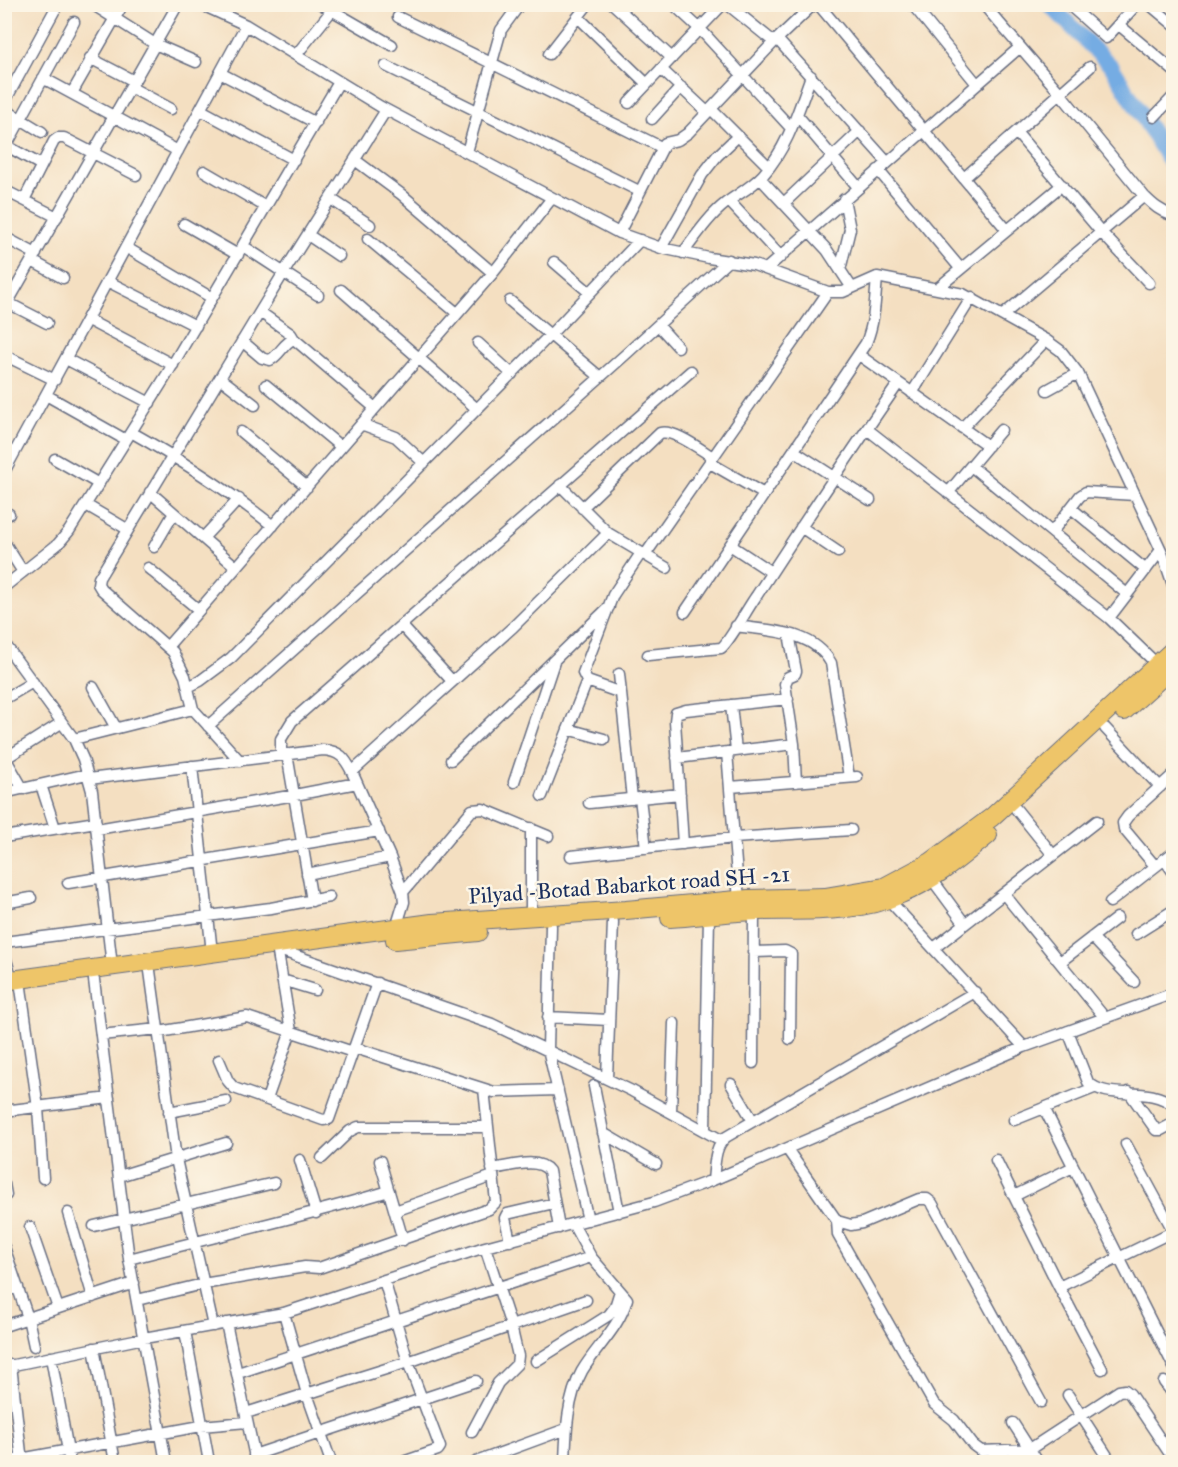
<svg xmlns="http://www.w3.org/2000/svg" width="1178" height="1467" font-family="'IM FELL Great Primer',serif">
	<style>
		.lines { fill: none; stroke-linecap: round; stroke-linejoin: round }
		.river { stroke: #74ace3; stroke-width: 16 }
		.street-casing { stroke: #676d81; stroke-width: 13 }
		.primary-casing { stroke: #676d81; stroke-width: 20 }
		.street { stroke: #fff; stroke-width: 10 }
		.primary { stroke: #eec569; stroke-width: 18 }
		.labels { text-anchor: middle; dominant-baseline: central; stroke-width: 5; stroke-linejoin: round; paint-order: stroke }
		.street-label { font-size: 22px; fill: #1b2f5e; stroke: #fcf5e5 }
	</style>
	<rect width="100%" height="100%" fill="#fcf5e5"/>
	<filter id="ink" filterUnits="userSpaceOnUse"><feTurbulence type="fractalNoise" baseFrequency=".0167" numOctaves="2"/><feDisplacementMap in="SourceGraphic" scale="12" xChannelSelector="R" yChannelSelector="G"/><feConvolveMatrix kernelMatrix="1 2 1 2 8 2 1 2 1" color-interpolation-filters="sRGB"/></filter>
	<filter id="wash" filterUnits="userSpaceOnUse"><feTurbulence type="fractalNoise" baseFrequency=".008" numOctaves="4" result="noise"/><feDisplacementMap in="SourceGraphic" scale="24" xChannelSelector="R" yChannelSelector="G"/><feGaussianBlur stdDeviation="1.35" result="paint"/><feColorMatrix in="noise" values="0 0 0 0 0 0 0 0 0 0 0 0 0 0 0 0 0 1.4 0 .05"/><feComposite in="paint" operator="in"/></filter>
	<g filter="url(#wash)">
		<rect width="100%" height="100%" fill="#f4dfc1"/>
		<g class="lines">
			<path class="river" d="M1049,4L1112,67L1174,168"/>
		</g>
	</g>
	<g filter="url(#ink)">
		<g class="lines">
			<defs>
				<path id="street" d="M92,4L155,44L196,62
					M200,4L246,25L381,107L619,233L661,248L709,258L754,265L828,292H843L877,277L963,294L1046,340L1061,351L1078,373L1161,550L1174,588
					M321,4L392,45
					M613,4L672,58
					M673,4L700,29L791,128
					M727,4L774,42
					M818,4L1007,230
					M912,4L977,84
					M983,4L1060,93L1144,196C1153,205 1161,212 1174,216
					M1068,4L1106,38L1137,4
					M1149,4L1174,25
					M4,9L7,4
					M398,17L661,147
					M578,17L647,84
					M1119,25L1174,71
					M777,39L887,162
					M549,54L588,4
					M296,55L337,4
					M90,58L134,81
					M386,66L639,191
					M661,69L707,112
					M220,73L316,123
					M43,78L178,151
					M130,87L171,109
					M72,93L123,4
					M4,103L58,4
					M629,103L723,4
					M4,109L42,132
					M711,109L769,167
					M201,110L294,160
					M797,115L858,187
					M1154,117L1174,96
					M652,119L681,87
					M1016,132L1101,232L1149,283
					M7,146L41,165
					M4,150L74,22
					M467,152L501,30L520,4
					M355,160L401,194L493,273
					M878,170L960,268
					M204,171L266,207
					M760,178L827,250L852,288
					M964,178L1090,67
					M4,190L57,217
					M331,199L370,225
					M24,200L54,141L58,138H64L136,175
					M729,201L781,257
					M784,203L860,131
					M184,224L238,255
					M619,233L665,143L678,140L688,133L774,42L814,4
					M308,235L339,256
					M4,237L36,254
					M368,239L457,313
					M243,246L318,295
					M127,248L212,298
					M661,248L702,175L717,156L738,136
					M683,253C696,236 709,216 726,203C738,194 752,187 763,175C788,147 798,111 811,76
					M32,261L63,278
					M554,262L590,293
					M766,269L1019,48
					M840,270L850,229L844,199
					M109,282L196,326
					M939,287L1062,185
					M341,290L477,409
					M510,301L600,377
					M8,303L47,323
					M4,309L178,4
					M260,312L291,334L294,339
					M1003,315L1144,196
					M88,320L173,365
					M658,325L678,347
					M242,341L262,358L270,360C280,355 284,342 294,339L375,408
					M478,343L512,374
					M4,355L55,380
					M859,355L988,446
					M66,359L150,403
					M220,378L255,405
					M266,385L341,447
					M1047,390L1078,373
					M912,393L972,297
					M46,395L126,440
					M361,424L396,437L424,463
					M962,428L1046,340
					M867,429L1109,618L1160,667
					M131,432C181,460 228,490 273,526
					M241,432L307,487
					M794,451L870,500
					M55,459L99,484
					M710,463L764,494
					M971,466L1127,594
					M4,472L246,25
					M560,485L608,533L667,568
					M150,492L236,567
					M948,493L1001,430
					M86,505L127,529
					M582,508L660,433C674,429 701,450 713,457
					M1071,508L1146,570
					M4,512L9,514
					M801,527L838,552
					M1052,532L1080,496L1086,492L1135,495
					M203,538L239,499
					M4,542L23,572
					M730,545L771,572
					M154,547L174,513
					M645,555L828,292
					M148,568L199,610
					M4,587L58,544L69,531L166,376L339,82
					M685,612L866,343C875,321 875,300 877,277
					M1109,618L1161,550
					M401,625L452,681
					M736,626C769,631 813,630 831,663L849,777
					M789,634L796,671L795,674L788,677L785,684L794,744L796,782
					M4,643L74,739L83,759L92,791L112,966
					M167,647L493,273L552,198
					M648,655L721,648C728,644 750,604 757,595C803,524 850,453 898,384
					M619,674L632,799
					M93,687L116,728
					M188,687L200,681L231,658L550,335L640,240
					M621,693L587,681L583,673L613,595L641,553
					M4,699L33,682
					M731,705L736,751
					M208,726L625,355L729,260
					M1105,728L1160,787
					M568,729L604,739
					M74,739L193,709
					M727,752L739,900
					M287,754L312,901
					M281,755V739L292,721L691,371
					M4,756L23,789
					M6,758L61,723
					M677,758L794,744
					M451,760L609,607
					M240,761L193,709L185,676L173,652L101,589L98,584L99,578L284,272L386,110
					M192,766L212,953
					M352,772L513,627L608,533
					M89,779L323,750C340,751 345,758 352,772L390,857L403,892L404,902L396,928
					M514,782L554,662
					M41,785L55,828
					M730,787L857,777
					M4,793L87,774
					M542,796L587,681
					M640,798L646,848
					M589,803L680,794
					M1016,809L1053,855
					M531,828V916
					M97,829L295,795L357,783
					M4,837L96,822
					M683,844L675,721L676,713L686,710L788,699
					M571,856L734,838L851,830
					M1164,859L1174,873
					M1155,866L1124,829L1123,823L1128,816L1174,774
					M307,874L390,857
					M931,878L965,924
					M68,883L379,831
					M403,892L472,810L483,809L548,836
					M1004,894L1105,1018
					M888,899L1024,1047
					M1110,902L1174,852
					M4,903L31,898
					M551,926L548,1049L588,1220
					M1136,934L1174,910
					M1092,937L1134,982
					M4,942L271,908L329,897
					M934,948L1097,821
					M285,952L492,1024L632,1091L721,1140
					M753,952L785,951L791,954L790,1039
					M4,953L12,980
					M1060,962L1117,918
					M150,971L176,1159L213,1326
					M94,980L129,1259L166,1462
					M282,980L315,990
					M21,988L38,1108L43,1178
					M548,1017L609,1020
					M1068,1031L1088,1082C1108,1102 1149,1084 1174,1106
					M159,1032L247,1017L353,1052
					M101,1035L158,1029
					M355,1048L494,1092L558,1090
					M219,1060L228,1081L234,1088L323,1120L329,1119L377,983
					M753,1063L754,911
					M607,1078L613,922
					M731,1084L753,1121
					M594,1086L619,1212
					M1129,1092L1156,1130H1161L1174,1123
					M267,1099L291,1031L278,953
					M1044,1108L1174,1367
					M4,1111L109,1098
					M169,1112L226,1101
					M671,1112L674,1023
					M1014,1120L1094,1088
					M705,1131L709,916
					M603,1133L656,1164
					M1126,1144L1174,1232
					M787,1149L837,1221L851,1225L862,1223L919,1199H927L932,1203L1041,1402
					M322,1158L350,1131L358,1127H488
					M300,1160L316,1213
					M996,1160L1059,1287L1102,1369
					M380,1161L403,1240
					M492,1169C509,1167 538,1156 549,1171L559,1228
					M119,1176L226,1143
					M713,1180C715,1165 714,1146 726,1137L975,992
					M4,1184L6,1195
					M1014,1196L1073,1167
					M395,1211L493,1176
					M68,1213L93,1297
					M837,1221L838,1235L934,1404L954,1420L973,1445L981,1451L1030,1449L1119,1391L1125,1390L1130,1394L1174,1460
					M94,1226L274,1183
					M30,1227L58,1308
					M510,1241L505,1218L507,1214L554,1203
					M4,1247L28,1318L34,1346
					M129,1259C216,1236 303,1217 389,1191
					M384,1280L408,1362L440,1447L438,1450L403,1462
					M1059,1287L1174,1231
					M4,1291L18,1287
					M137,1300L203,1284L305,1267L319,1268L489,1209L496,1202L484,1089
					M284,1313L307,1394L331,1462
					M226,1323L256,1462
					M4,1326L134,1283
					M185,1331L209,1462
					M94,1348L115,1462
					M51,1357L70,1462
					M536,1361L609,1315L615,1307L620,1291
					M11,1365L22,1462
					M4,1367L144,1338L284,1313L485,1247L654,1202L713,1180L1024,1047L1174,993
					M238,1373L591,1257
					M1164,1382L1174,1395
					M1068,1395L1111,1462
					M246,1413L408,1362L586,1300
					M1013,1423L1038,1462
					M472,1432L498,1383L517,1364L518,1356L511,1326L485,1247
					M254,1455L476,1381
					M4,1462L201,1426L247,1422
					M476,1462L566,1429
					M565,1462C566,1433 567,1398 582,1371C597,1346 619,1328 627,1299L591,1257L573,1224"/>
				<path id="primary" d="M1124,711L1174,666
					M670,918C699,916 728,912 757,911C805,910 857,914 901,894C933,881 961,857 988,835
					M395,940L478,932
					M4,981L432,923L626,910L748,899L825,897L884,887L931,862L992,817L1174,649"/>
			</defs>
			<use href="#street" class="street-casing"/>
			<use href="#primary" class="primary-casing"/>
			<use href="#street" class="street"/>
			<use href="#primary" class="primary"/>
		</g>
	</g>
	<g class="labels">
		<g class="street-label">
			<text transform="translate(629 885) rotate(-4)">Pilyad -Botad Babarkot road SH -21</text>
		</g>
	</g>
	<rect width="1178" height="1467" fill="none" stroke="#fcf5e5" stroke-width="24"/>
</svg>
